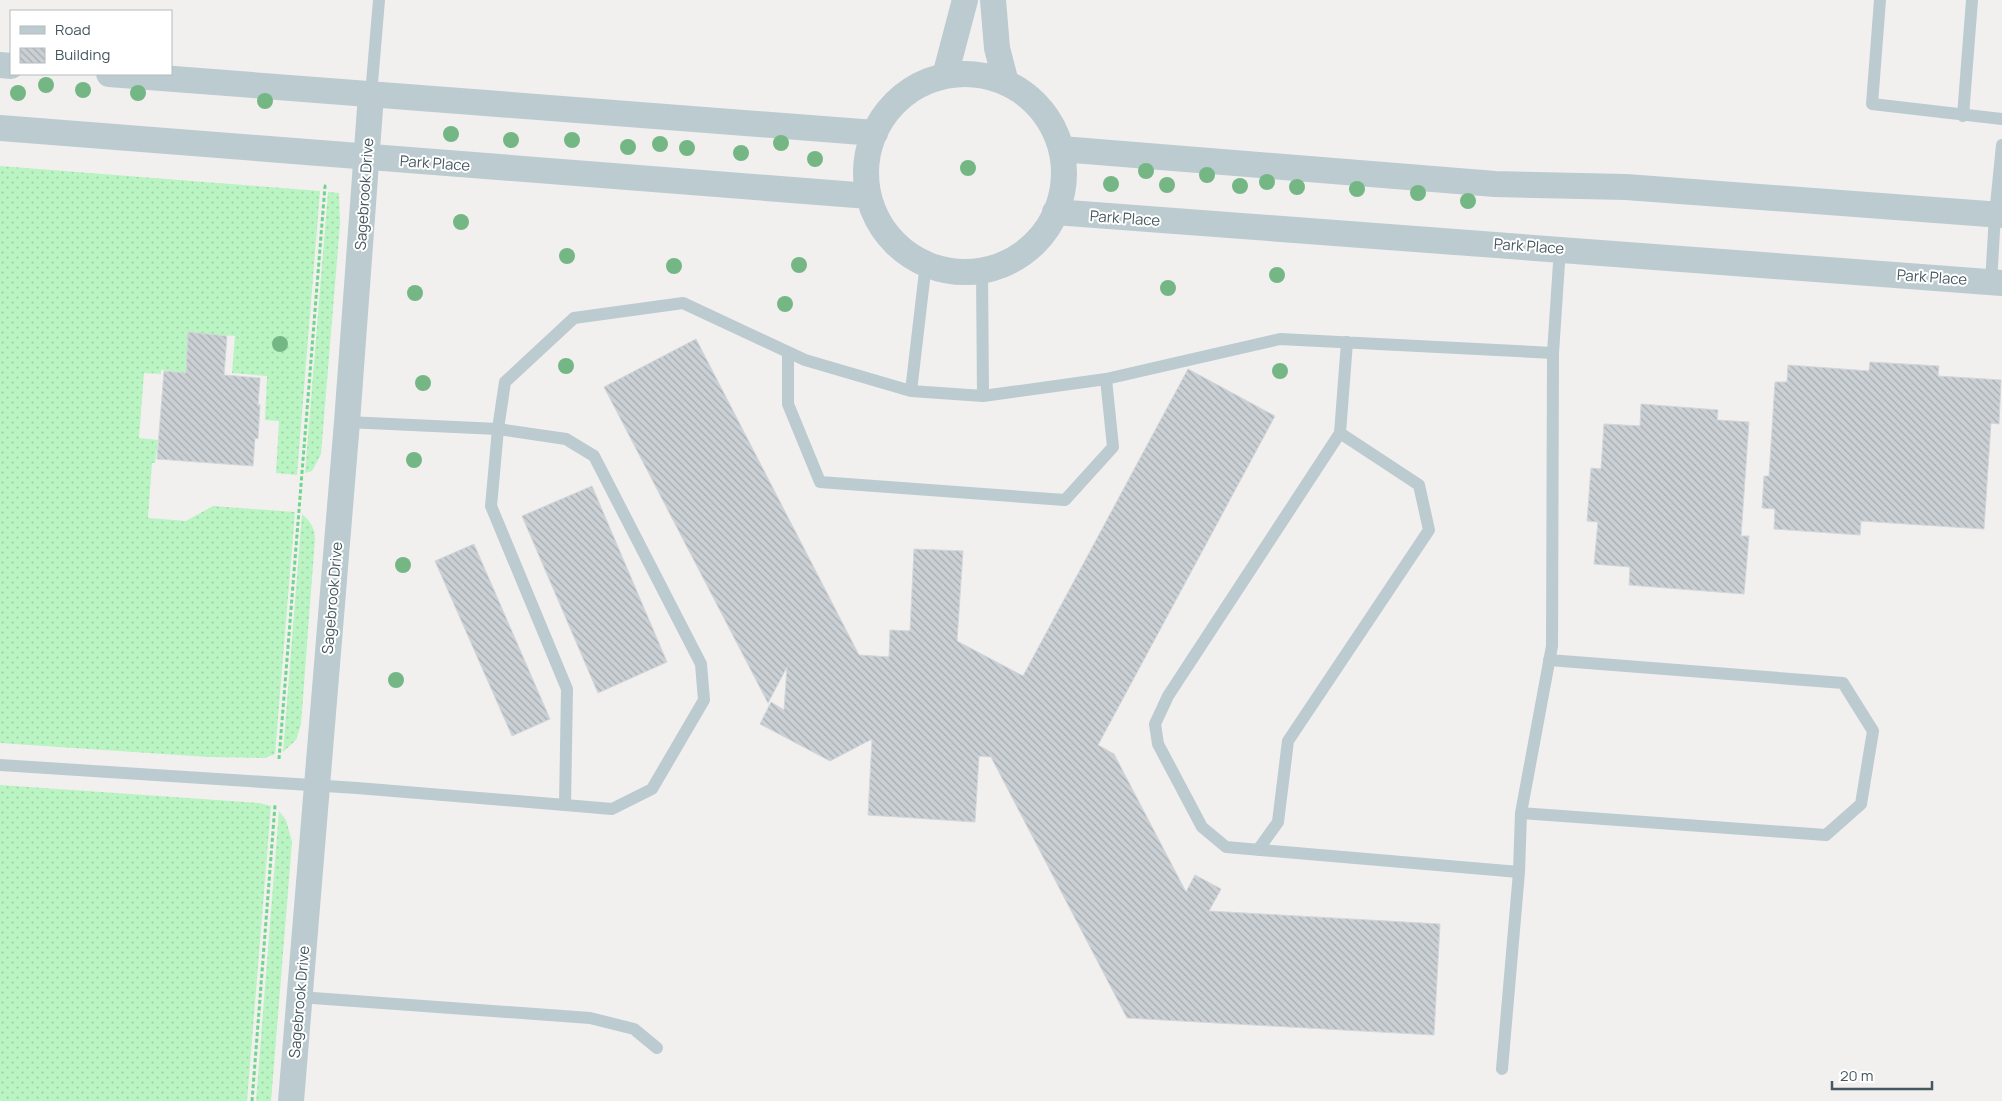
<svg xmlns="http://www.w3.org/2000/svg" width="2002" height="1101" font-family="Manrope,sans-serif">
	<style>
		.grass { fill: url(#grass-dots) }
		.building { fill: url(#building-back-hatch); stroke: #d2d7db }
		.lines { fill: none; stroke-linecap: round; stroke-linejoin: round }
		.path { stroke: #6dd68b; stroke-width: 3; stroke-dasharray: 4 2.5; stroke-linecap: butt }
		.lane { stroke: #bbcbd0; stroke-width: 12 }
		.street { stroke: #bbcbd0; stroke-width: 26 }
		.tree { fill: #74b785 }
		.labels { text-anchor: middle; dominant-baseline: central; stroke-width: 4; stroke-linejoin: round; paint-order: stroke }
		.street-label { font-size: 15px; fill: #45585f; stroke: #fff }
	</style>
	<defs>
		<pattern id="grass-dots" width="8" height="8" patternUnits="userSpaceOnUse" patternTransform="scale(1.25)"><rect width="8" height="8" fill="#b9f4c2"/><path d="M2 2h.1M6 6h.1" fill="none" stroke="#a0d3a9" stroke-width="1.8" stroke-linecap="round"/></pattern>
		<pattern id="building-back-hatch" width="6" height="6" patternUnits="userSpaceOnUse" patternTransform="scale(1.25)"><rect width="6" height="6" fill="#cad0d4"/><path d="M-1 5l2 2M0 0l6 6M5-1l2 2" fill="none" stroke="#a6acaf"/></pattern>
	</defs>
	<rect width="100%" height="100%" fill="#f2efef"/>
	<path class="grass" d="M0,166L320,191L297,475L276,473L279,421L265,420L267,376L232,373L235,336L189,333L186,373L161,370V374L144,373L139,438L158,440L155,463H152L148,518L186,521L213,506L295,512L275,754L265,758L208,757L0,743Z
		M328,192L339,193L340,224L321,454L312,471L305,473Z
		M302,514C311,522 314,527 315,538L301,724L296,740L283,752Z
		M0,785L259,803L271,806L247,1101H0Z
		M279,811L286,820L292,842L271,1101H256Z"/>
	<path class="building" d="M188,332L227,336L224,375L260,378L258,405H260L258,439L255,438L253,466L157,459L164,371L186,373Z
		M696,339L859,655L889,657L890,630L910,631L914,549L963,551L957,641L1023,676L1188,369L1275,416L1098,745L1114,754L1186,892L1195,875L1221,889L1209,911L1440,924L1434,1035L1127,1018L991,757L979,756L975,822L868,815L872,739L830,761L760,724L771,702L784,710L787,667L768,703L604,387Z
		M1870,362L1939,366L1938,376L2001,380L1999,424L1991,423L1984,529L1861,521L1860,535L1774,529L1775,509L1762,508L1764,476H1769L1775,382H1787L1788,365L1869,371Z
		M1641,404L1718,410L1717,420L1749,422L1741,536H1749L1744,594L1629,585L1630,567L1594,564L1598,522L1587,521L1591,468L1601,469L1604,424L1640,426Z
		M592,486L667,662L598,693L522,516Z
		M474,544L550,719L512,736L435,561Z"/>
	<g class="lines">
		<path class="path" d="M279,759L325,186H323
			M252,1101L275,805"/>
		<path class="lane" d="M1880,0L1872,104L2002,119
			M371,95L379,0
			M1963,116L1972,0
			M982,270L983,396
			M1991,282L1995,215L2002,145
			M1347,342L1340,433L1168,696L1155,724L1158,744L1202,827L1226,847L1519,872L1521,813L1552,646L1553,353
			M788,353V404L820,482L1065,500L1113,447L1106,379
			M911,391L926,263
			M347,422L498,429L505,382L574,318L683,303L805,360L911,391L983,396L1106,379L1280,339L1553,353L1560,248
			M0,765L357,788L565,805L567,689L491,506L498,429L566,439L594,456L701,664L704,700L652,789L612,809L565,805
			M1521,813L1826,835L1861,804L1873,731L1843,683L1549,660
			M1258,850L1278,822L1288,741L1429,530L1419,485L1340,433
			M299,997L590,1018L634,1029L657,1048
			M1502,1069L1519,872"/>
		<path class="street" d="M993,0L997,48L1006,83
			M0,65L11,66
			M109,74L875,133
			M866 173a99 99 0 1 1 198 0a99 99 0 1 1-198 0Z
			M945,76L965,0
			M0,128L869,196
			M1061,149L1495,184L1626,187L2002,215
			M1055,212L2002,283
			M291,1101L347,422L371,95"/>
	</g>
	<g class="tree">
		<circle cx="46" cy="85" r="8"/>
		<circle cx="83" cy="90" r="8"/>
		<circle cx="18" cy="93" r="8"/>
		<circle cx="138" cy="93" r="8"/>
		<circle cx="265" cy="101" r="8"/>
		<circle cx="451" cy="134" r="8"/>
		<circle cx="511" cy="140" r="8"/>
		<circle cx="572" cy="140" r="8"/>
		<circle cx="781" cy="143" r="8"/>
		<circle cx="660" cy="144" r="8"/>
		<circle cx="628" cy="147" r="8"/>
		<circle cx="687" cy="148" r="8"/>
		<circle cx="741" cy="153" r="8"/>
		<circle cx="815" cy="159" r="8"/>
		<circle cx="968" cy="168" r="8"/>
		<circle cx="1146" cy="171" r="8"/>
		<circle cx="1207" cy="175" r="8"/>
		<circle cx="1267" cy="182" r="8"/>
		<circle cx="1111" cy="184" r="8"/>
		<circle cx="1167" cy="185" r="8"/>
		<circle cx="1240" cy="186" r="8"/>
		<circle cx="1297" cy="187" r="8"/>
		<circle cx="1357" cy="189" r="8"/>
		<circle cx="1418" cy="193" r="8"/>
		<circle cx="1468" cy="201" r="8"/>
		<circle cx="461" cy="222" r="8"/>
		<circle cx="567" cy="256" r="8"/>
		<circle cx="799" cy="265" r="8"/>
		<circle cx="674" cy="266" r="8"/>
		<circle cx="1277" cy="275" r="8"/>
		<circle cx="1168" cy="288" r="8"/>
		<circle cx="415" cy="293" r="8"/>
		<circle cx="785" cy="304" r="8"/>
		<circle cx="280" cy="344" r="8"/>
		<circle cx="566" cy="366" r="8"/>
		<circle cx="1280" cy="371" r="8"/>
		<circle cx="423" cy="383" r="8"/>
		<circle cx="414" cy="460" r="8"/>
		<circle cx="403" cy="565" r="8"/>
		<circle cx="396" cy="680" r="8"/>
	</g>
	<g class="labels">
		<g class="street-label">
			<text transform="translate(435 163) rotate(4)">Park Place</text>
			<text transform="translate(364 194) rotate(-86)">Sagebrook Drive</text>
			<text transform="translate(1125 218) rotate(4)">Park Place</text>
			<text transform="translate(1529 246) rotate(4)">Park Place</text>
			<text transform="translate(1932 277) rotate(4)">Park Place</text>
			<text transform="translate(332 598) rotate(-85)">Sagebrook Drive</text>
			<text transform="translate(299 1002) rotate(-85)">Sagebrook Drive</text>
		</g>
	</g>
	<rect x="10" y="10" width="162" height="65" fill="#ffffff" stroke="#b5bcbf"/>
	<rect x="20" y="26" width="25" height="8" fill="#bbcbd0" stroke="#b5bcbf"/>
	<text x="55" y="35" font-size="15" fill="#45585f">Road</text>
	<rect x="20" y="48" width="25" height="15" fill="url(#building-back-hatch)" stroke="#b5bcbf"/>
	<text x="55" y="60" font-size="15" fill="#45585f">Building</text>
	<path d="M1832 1081v8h100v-8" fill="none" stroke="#45585f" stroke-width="2.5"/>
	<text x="1840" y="1081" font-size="15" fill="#45585f" stroke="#ffffff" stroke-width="4" paint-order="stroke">20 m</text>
</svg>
